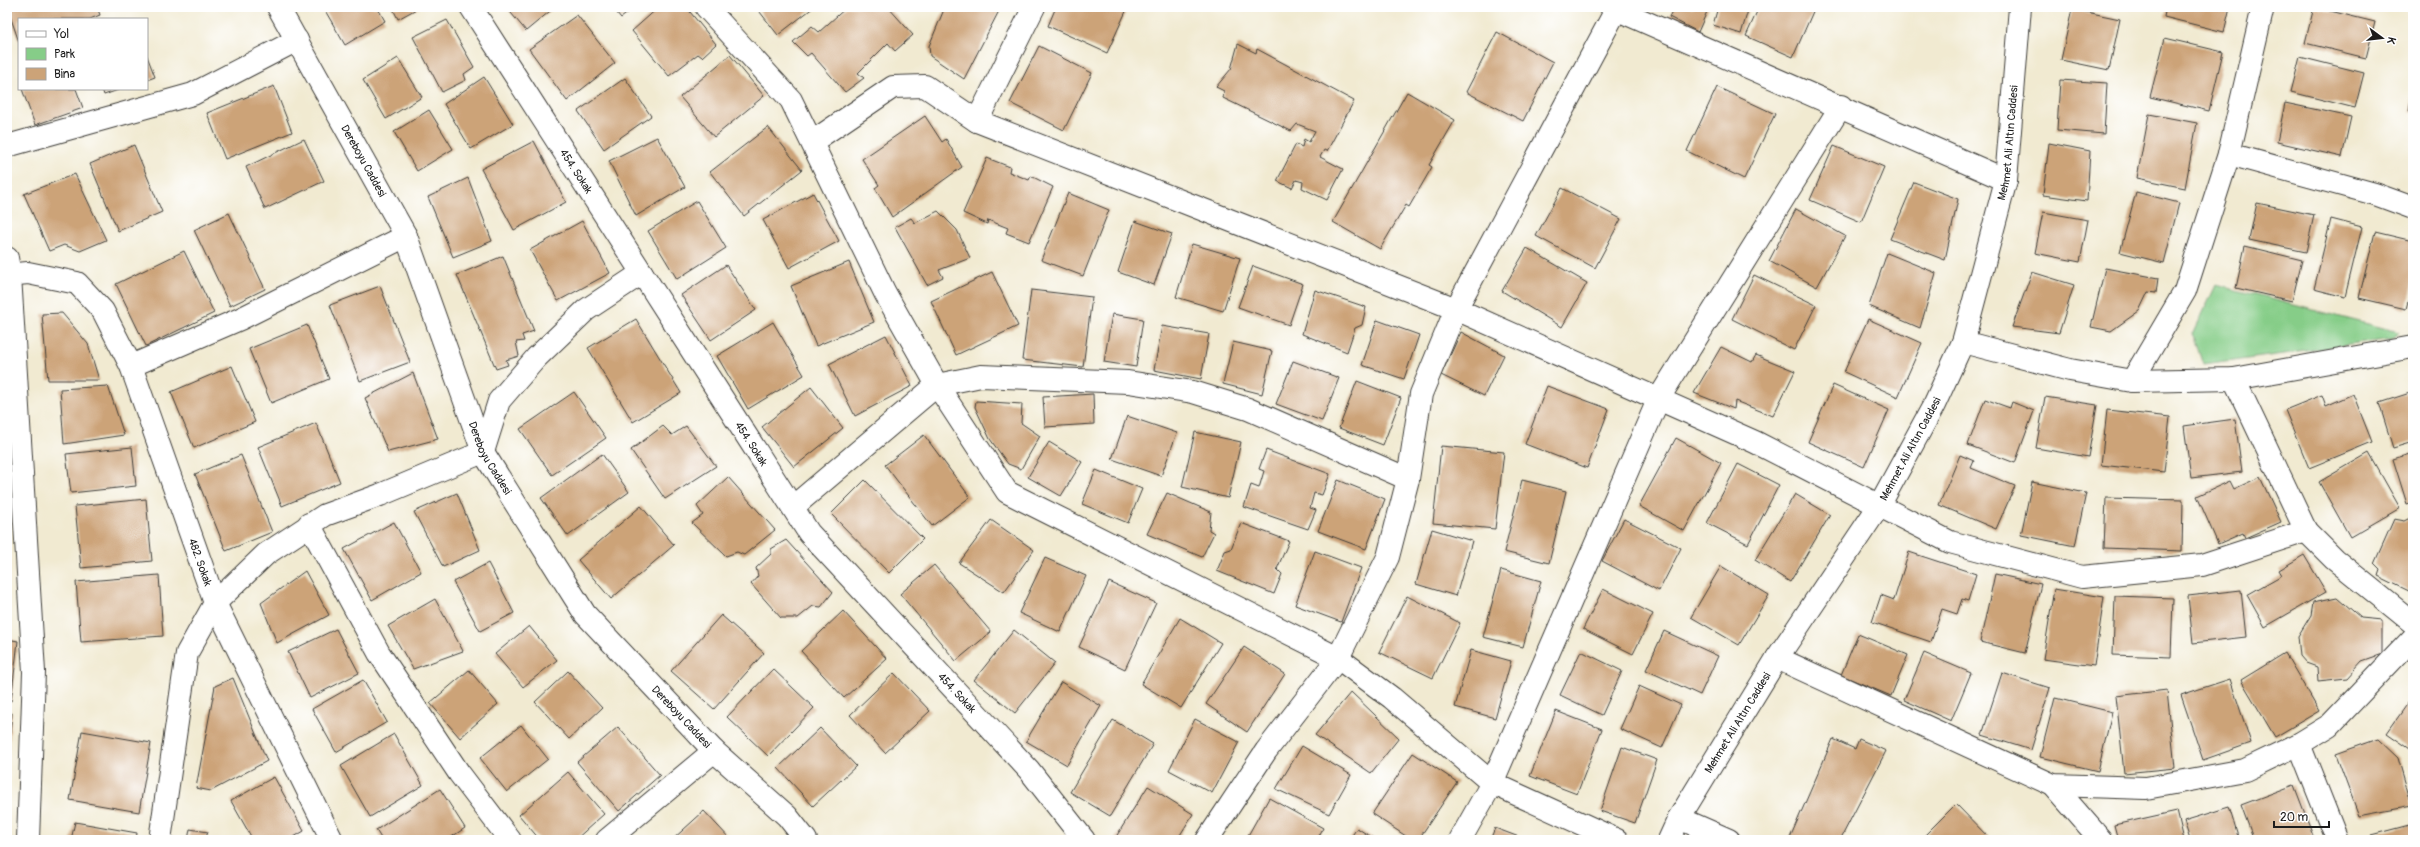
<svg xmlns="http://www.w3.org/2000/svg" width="2420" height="847" font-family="Pangolin,sans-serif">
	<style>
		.green { fill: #86cd88; stroke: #517452 }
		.building { fill: #cca378 }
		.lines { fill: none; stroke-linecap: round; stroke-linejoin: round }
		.minor-casing { stroke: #3c3b37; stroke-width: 24 }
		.minor { stroke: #fff; stroke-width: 22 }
		.labels { text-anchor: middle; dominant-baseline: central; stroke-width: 3.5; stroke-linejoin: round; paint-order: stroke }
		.street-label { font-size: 11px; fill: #1c1c1c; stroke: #fff }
	</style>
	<rect width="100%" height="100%" fill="#fff"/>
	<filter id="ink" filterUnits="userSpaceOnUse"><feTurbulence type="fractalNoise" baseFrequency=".025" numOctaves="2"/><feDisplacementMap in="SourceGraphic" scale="8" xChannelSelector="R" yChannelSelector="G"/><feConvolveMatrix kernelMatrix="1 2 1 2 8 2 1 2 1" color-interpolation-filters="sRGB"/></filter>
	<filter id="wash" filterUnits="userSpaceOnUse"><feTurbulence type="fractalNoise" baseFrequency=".012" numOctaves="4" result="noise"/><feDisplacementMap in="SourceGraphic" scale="16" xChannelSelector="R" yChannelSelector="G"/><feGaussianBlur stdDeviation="0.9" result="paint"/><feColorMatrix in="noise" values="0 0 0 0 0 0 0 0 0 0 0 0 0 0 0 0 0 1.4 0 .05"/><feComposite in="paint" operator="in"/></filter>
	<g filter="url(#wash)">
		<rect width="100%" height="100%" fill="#f1ead1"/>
		<path class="green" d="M2216,285L2399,332L2393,339L2203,365L2193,334Z"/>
		<g id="blocks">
			<path class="building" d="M7,7H97L100,15L90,19H19V42Z
				M323,7H377L385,21L345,45Z
				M392,7H420L398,19Z
				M506,7H555L526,31Z
				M612,7H632L633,9L621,18Z
				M659,7H686L716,44L702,57L698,54L669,76L632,31Z
				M756,7H814L778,35Z
				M847,7H888L913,35L895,51L888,43L858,73L864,78L845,92L811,53L807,56L793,42L812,26L819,32Z
				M945,7H1001L964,79L930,56L929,46Z
				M1056,7H1128L1107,53L1048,26Z
				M1674,7H1709L1698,32L1669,17Z
				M1718,7H1749L1741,34L1713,25Z
				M1759,7H1815L1793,57L1746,36Z
				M2166,7H2230L2224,32L2164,17Z
				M2314,7L2375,22L2366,58L2305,43Z
				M2072,9L2120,19L2109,70L2061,60Z
				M577,15L615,63L567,101L529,49Z
				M447,20L474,67L464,74L466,80L442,92L413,37Z
				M1497,32L1553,62L1523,121L1466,92Z
				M2165,38L2223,52L2209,111L2150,97Z
				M1238,44L1256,53L1257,49L1354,101L1327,151L1324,150L1320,157L1343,169L1327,200L1302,188L1303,182L1296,180L1292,188L1277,181L1296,144L1302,147L1304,139L1309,142L1315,131L1297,124L1291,131L1223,98L1224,91L1216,87L1231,69Z
				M1039,46L1092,73L1064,130L1010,103Z
				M730,55L764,96L714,137L680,97Z
				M147,56L155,77L147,80Z
				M2300,57L2364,73L2355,108L2291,92Z
				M398,58L422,97L386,119L363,80Z
				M484,77L513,124L471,149L444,104Z
				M625,78L651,116L604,149L578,111Z
				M2060,80L2107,83L2104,134L2057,130Z
				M274,86L292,132L225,159L207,113Z
				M1717,87L1775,114L1744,179L1687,151Z
				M22,89H76L83,108L35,125Z
				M102,89H121L104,95Z
				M1407,92L1455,120L1429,165L1432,167L1409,207L1406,205L1380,249L1333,222Z
				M2412,94H2413V113L2409,112Z
				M2285,103L2351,117L2342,157L2277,142Z
				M429,110L453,149L417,171L394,132Z
				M2149,114L2197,123L2185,188L2137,178Z
				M925,116L942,142L946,139L962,167L892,217L875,188L879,185L862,159Z
				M768,127L802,170L744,216L710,172Z
				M657,137L685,187L636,216L609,161Z
				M304,139L324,181L265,209L246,167Z
				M534,141L566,202L514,230L481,169Z
				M2049,143L2090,151L2087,201L2043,195Z
				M134,145L162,212L118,231L90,164Z
				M1834,146L1884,167L1861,222L1810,200Z
				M987,158L1010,167L1009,172L1029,180L1031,176L1053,187L1029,242L1006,233L1008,228L988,220L987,224L963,213Z
				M75,174L106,240L80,251L64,245L49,251L24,194Z
				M468,178L492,241L453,257L428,197Z
				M1914,182L1958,199L1945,260L1890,239Z
				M1562,188L1621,219L1595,268L1536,236Z
				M2136,192L2179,203L2164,263L2120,252Z
				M813,193L839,241L789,268L763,220Z
				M1068,193L1109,210L1083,276L1041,260Z
				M697,201L726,248L677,279L648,231Z
				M2257,203L2314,215L2306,252L2249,240Z
				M1796,209L1845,236L1817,287L1769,261Z
				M938,211L957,230L970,258L939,270L943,277L927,285L895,227L911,218L915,223Z
				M2043,212L2088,220L2080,262L2035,253Z
				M229,213L265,289L230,306L194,230Z
				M2331,219L2362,227L2345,297L2314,289Z
				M582,221L610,273L558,301L530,250Z
				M1135,221L1172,234L1154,285L1118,272Z
				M2375,232L2413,241V282L2406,309L2359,298Z
				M1192,244L1240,258L1223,311L1176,297Z
				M2245,246L2302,260L2292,301L2236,288Z
				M1527,248L1587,283L1562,327L1502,291Z
				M184,251L214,313L146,346L116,284Z
				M1887,253L1936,273L1920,328L1869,306Z
				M503,256L534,331L522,335L524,341L516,342L519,356L506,360L508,365L496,369L457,275Z
				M849,262L874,322L816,346L791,286Z
				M726,265L756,310L711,340L681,295Z
				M1253,266L1303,284L1289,325L1238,307Z
				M2105,268L2158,278L2156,293L2148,292L2139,311L2111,331L2091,327Z
				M992,272L1018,326L956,355L931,301Z
				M2032,272L2074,285L2059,333L2012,327Z
				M1754,275L1816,305L1794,350L1732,319Z
				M380,286L410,362L360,381L330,305Z
				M1031,290L1092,297L1083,367L1022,360Z
				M1315,290L1366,307L1362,325L1355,328L1347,352L1302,334Z
				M62,313L88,344L99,380H48L42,314Z
				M1112,314L1143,319L1136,367L1104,362Z
				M636,319L681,393L633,422L588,348Z
				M1868,319L1922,343L1898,397L1844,372Z
				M1377,320L1419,335L1404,379L1362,365Z
				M773,322L804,375L748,409L717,356Z
				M307,325L329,379L271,403L249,349Z
				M1162,326L1209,334L1201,379L1154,370Z
				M1461,332L1504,355L1484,396L1441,375Z
				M886,335L912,386L855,416L829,364Z
				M1233,342L1272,351L1262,394L1223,384Z
				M1721,347L1752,362L1756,355L1795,371L1773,416L1735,401L1734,409L1694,393Z
				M1293,361L1339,378L1322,421L1276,404Z
				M232,366L255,422L194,448L171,392Z
				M413,373L438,439L388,452L365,398Z
				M1357,381L1401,398L1383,445L1339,428Z
				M1833,385L1889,410L1864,467L1808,442Z
				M108,386L124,435L64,444L60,389Z
				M1547,386L1609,409L1587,468L1525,444Z
				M811,387L843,428L794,467L762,427Z
				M574,392L606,438L552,475L520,429Z
				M2413,392V442L2393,448L2379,403Z
				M1093,394L1094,424L1045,427L1043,397Z
				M2353,394L2372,442L2309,468L2285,410L2322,395L2326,406Z
				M2045,397L2097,405L2088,457L2036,448Z
				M1985,399L2010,408L2012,402L2034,411L2015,463L1968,445Z
				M976,401L1022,404L1021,423L1040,436L1021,469L1008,464L990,439L975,407Z
				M2107,410L2170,417L2164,472L2101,465Z
				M1127,416L1177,433L1161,476L1112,459Z
				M2235,419L2242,472L2191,478L2184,426Z
				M316,423L340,482L282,506L258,447Z
				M663,426L672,435L686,426L716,466L665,499L631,450Z
				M1195,432L1241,442L1228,498L1182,487Z
				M924,435L970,497L932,526L885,465Z
				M1676,438L1721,463L1684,531L1639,506Z
				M1049,442L1082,462L1061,496L1028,477Z
				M1441,446L1504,452L1495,529L1433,523Z
				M132,447L136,486L71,493L66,454Z
				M1266,450L1330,474L1322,495L1314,493L1310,508L1316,510L1308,529L1244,507L1251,485L1259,488L1264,471L1259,469Z
				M2369,453L2400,508L2350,537L2319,482Z
				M2413,453V502L2407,504L2393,459Z
				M602,454L629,492L568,536L541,498Z
				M241,455L272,532L226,551L195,474Z
				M1960,455L1974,461L1971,468L2015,486L1996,529L1939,505Z
				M1738,464L1779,485L1748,544L1707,523Z
				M1096,470L1142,489L1128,523L1082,504Z
				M728,477L775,530L744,555L737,552L726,556L692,523L703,515L697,506Z
				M2260,477L2281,522L2245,538L2243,533L2218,544L2197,496L2230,481L2234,489Z
				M865,480L923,539L889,573L831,514Z
				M1338,480L1385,499L1366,549L1318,531Z
				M1522,480L1566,491L1549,563L1504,552Z
				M2032,482L2086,493L2075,546L2021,535Z
				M457,493L480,550L443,567L414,512Z
				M1167,493L1211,512L1209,530L1214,533L1202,557L1147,534Z
				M1795,494L1830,515L1790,582L1755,560Z
				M2106,498L2183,500L2182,551L2104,548Z
				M146,499L152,561L81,568L75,506Z
				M641,506L674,545L611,599L578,560Z
				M2413,517V593L2378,576L2380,570L2374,564L2394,519L2405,521Z
				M1624,519L1681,548L1659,591L1602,561Z
				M991,520L1034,550L1004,592L959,563Z
				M394,522L421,572L372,600L344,549Z
				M1241,523L1289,541L1277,569L1282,574L1274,594L1217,571L1225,551L1231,549Z
				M1432,529L1472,541L1456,596L1416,584Z
				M786,540L833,592L821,607L813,606L798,618H781L751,584L758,576L756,568L771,554V549Z
				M1315,551L1361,568L1341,622L1295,605Z
				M1909,552L1976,574L1968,601L1962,599L1957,614L1942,609L1931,642L1872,622L1881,595L1894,600Z
				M2304,555L2326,592L2265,627L2247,595L2282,575L2279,570Z
				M1045,558L1086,576L1060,632L1019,613Z
				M488,563L514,613L480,631L453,582Z
				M934,565L991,632L956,661L900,594Z
				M1721,566L1769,595L1739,645L1691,617Z
				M1501,570L1541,581L1523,647L1483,637Z
				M305,571L329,615L277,643L261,603Z
				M1995,574L2041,584L2025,653L1980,642Z
				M159,575L163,636L81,642L76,582Z
				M1109,582L1156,603L1125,669L1079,647Z
				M1603,589L1653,614L1633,654L1583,629Z
				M2054,589L2104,597L2094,666L2043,659Z
				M2241,590L2246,637L2193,643L2188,596Z
				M1407,596L1460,623L1433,678L1379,652Z
				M2115,596L2173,598L2171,657L2113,655Z
				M2337,597L2361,618L2382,620V654L2362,661L2347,678L2318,681L2317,667L2306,663L2300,656L2298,636L2311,615L2313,602Z
				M435,599L463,651L413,669L388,626Z
				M843,611L887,659L844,698L801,651Z
				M721,615L764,653L714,709L671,671Z
				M1180,618L1221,643L1181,708L1141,684Z
				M529,626L557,660L523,687L495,654Z
				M336,629L359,673L310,698L288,652Z
				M1014,630L1055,663L1015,713L974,680Z
				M1664,631L1718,656L1700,695L1646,670Z
				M1858,634L1908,655L1891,696L1841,675Z
				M7,639L18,641L11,701H7Z
				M1244,647L1285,674L1247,732L1206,704Z
				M1471,650L1511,661L1495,718L1455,707Z
				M1581,651L1622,671L1602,715L1560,695Z
				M1924,653L1971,673L1951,721L1904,700Z
				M2285,653L2319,711L2275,737L2241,680Z
				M773,669L814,708L768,756L727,717Z
				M469,670L498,704L460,738L430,703Z
				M568,671L602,708L569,739L535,702Z
				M894,673L930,711L885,753L850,715Z
				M2002,673L2050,688L2031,750L1982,735Z
				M233,678L267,761L211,791L196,788L215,686Z
				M2230,679L2251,743L2203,760L2181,695Z
				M363,680L387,722L336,752L312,709Z
				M1061,682L1101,706L1067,765L1026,741Z
				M1639,686L1681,705L1662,748L1620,729Z
				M2167,690L2175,768L2124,773L2116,696Z
				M1351,692L1399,738L1371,773L1315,735Z
				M2413,696V751L2387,733Z
				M2055,698L2112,712L2098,771L2040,757Z
				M1556,711L1602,729L1577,794L1530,776Z
				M7,712L12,713L8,752H7Z
				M1195,719L1239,742L1212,793L1169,770Z
				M1113,720L1153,744L1110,816L1070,792Z
				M521,725L548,759L507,792L480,758Z
				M618,727L660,775L619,811L577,762Z
				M820,728L856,766L813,806L778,768Z
				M82,731L151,743L139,812L70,800Z
				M394,734L423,785L370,817L341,766Z
				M1833,739L1855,749L1859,739L1886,751L1840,840H1789Z
				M2378,739L2398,758L2412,806L2359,816L2336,754Z
				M1302,746L1351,775L1329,814L1276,789Z
				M1622,747L1657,760L1635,823L1600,811Z
				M1413,753L1457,782L1418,840H1412L1372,814Z
				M568,772L604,814L575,840H540L519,815Z
				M274,777L304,831L289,840H253L231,801Z
				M2294,785L2315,840H2254L2241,805Z
				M1148,786L1193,814L1177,840H1114Z
				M440,789L465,828L447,840H382L376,830Z
				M1269,798L1323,828L1317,840L1246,839Z
				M1956,804L1991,840H1926L1923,837Z
				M2229,807L2239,840H2190L2184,821Z
				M704,811L731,840H672Z
				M2177,811L2184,840H2118L2114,825Z
				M75,822L137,833L136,840H71Z
				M2413,824V840H2373L2371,835Z
				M1357,828L1376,840H1349Z
				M1495,828L1527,840H1490Z
				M190,829L208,832L205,840H188Z"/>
		</g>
	</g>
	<g filter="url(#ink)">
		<use href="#blocks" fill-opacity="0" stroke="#3c3b37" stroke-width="1"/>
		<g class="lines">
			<defs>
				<g id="minor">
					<path id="s1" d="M278,7L406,236L483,452L585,614L714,751L787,816L806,840"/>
					<path id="s2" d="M471,7L809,533L1029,770L1084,840"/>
					<path d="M706,7L791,100L885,293L937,385L1007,492L1338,658L1392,698L1492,783L1617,840"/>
					<path d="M1034,7L977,121L1456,309L1755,442L1950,542L2082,577L2202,565L2306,531"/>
					<path d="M1611,7L2006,180"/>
					<path d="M812,142L893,87L925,86L977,121"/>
					<path d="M7,146L193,94L297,40"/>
					<path d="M2229,154L2375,194L2413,208"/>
					<path d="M7,258L10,275L34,672L28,840"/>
					<path id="s3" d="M7,275L28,273L77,283L103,311L131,366L215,603L332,840"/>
					<path d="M1963,342L2070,370L2132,381L2234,379L2413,347"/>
					<path d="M131,366L240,319L406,236"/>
					<path d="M2234,379L2306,531L2334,559L2413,623"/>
					<path d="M2132,381L2185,291L2229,154L2263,7"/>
					<path d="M793,507L937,385L981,376L1128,382L1193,392L1248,409L1408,479"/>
					<path d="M309,524L379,653L459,773L510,840"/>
					<path d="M1777,658L2053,785L2146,788L2245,770L2299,744L2330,725L2413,638"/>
					<path d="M2299,744L2337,840"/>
					<path d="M2053,785L2101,840"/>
					<path d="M1679,818L1729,840"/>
					<path d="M160,840L187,653L215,603L266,554L325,515L380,495L483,452L499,401L536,358L586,310L642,273"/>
					<path d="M607,840L714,751"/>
					<path d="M1207,840L1266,751L1338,658L1388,557L1408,479L1421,394L1456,309L1616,10"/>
					<path d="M1460,840L1492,783L1659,398L1841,106"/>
					<path id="s4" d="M1669,840L1679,818L1777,658L1879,506L1934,405L1963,342L2006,180L2020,7"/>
				</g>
			</defs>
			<use href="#minor" class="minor-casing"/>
			<use href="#minor" class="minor"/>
		</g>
	</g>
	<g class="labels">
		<g class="street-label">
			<text stroke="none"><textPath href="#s4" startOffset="784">Mehmet Ali Altın Caddesi</textPath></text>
			<text stroke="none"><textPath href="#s1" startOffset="176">Dereboyu Caddesi</textPath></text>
			<text stroke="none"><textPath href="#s2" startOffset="195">454. Sokak</textPath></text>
			<text stroke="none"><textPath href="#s2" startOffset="519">454. Sokak</textPath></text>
			<text stroke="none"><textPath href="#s4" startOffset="460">Mehmet Ali Altın Caddesi</textPath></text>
			<text stroke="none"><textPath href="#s1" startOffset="500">Dereboyu Caddesi</textPath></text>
			<text stroke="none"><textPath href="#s3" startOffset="379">482. Sokak</textPath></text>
			<text stroke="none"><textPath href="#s2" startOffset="843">454. Sokak</textPath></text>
			<text stroke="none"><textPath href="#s1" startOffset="824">Dereboyu Caddesi</textPath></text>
			<text stroke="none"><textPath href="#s4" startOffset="136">Mehmet Ali Altın Caddesi</textPath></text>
		</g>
	</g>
	<rect width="2420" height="847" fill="none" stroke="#fff" stroke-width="24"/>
	<rect x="18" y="18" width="130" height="72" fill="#ffffff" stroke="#a4a4a4"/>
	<rect x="26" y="31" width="20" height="6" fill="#ffffff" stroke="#a4a4a4"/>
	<text x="54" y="38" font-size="12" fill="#1c1c1c">Yol</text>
	<rect x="26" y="48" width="20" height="12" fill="#86cd88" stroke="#a4a4a4"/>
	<text x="54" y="58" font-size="12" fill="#1c1c1c">Park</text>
	<rect x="26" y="68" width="20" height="12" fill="#cca378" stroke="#a4a4a4"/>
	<text x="54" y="78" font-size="12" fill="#1c1c1c">Bina</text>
	<g transform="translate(2382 38) rotate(105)" stroke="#ffffff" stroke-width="3" paint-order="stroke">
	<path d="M0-3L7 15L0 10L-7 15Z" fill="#1c1c1c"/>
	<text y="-6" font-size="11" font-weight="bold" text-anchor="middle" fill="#1c1c1c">K</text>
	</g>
	<path d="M2274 821v6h55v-6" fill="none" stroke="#1c1c1c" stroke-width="2"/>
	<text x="2280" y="821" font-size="12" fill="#1c1c1c" stroke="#ffffff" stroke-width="3" paint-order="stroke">20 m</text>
</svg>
